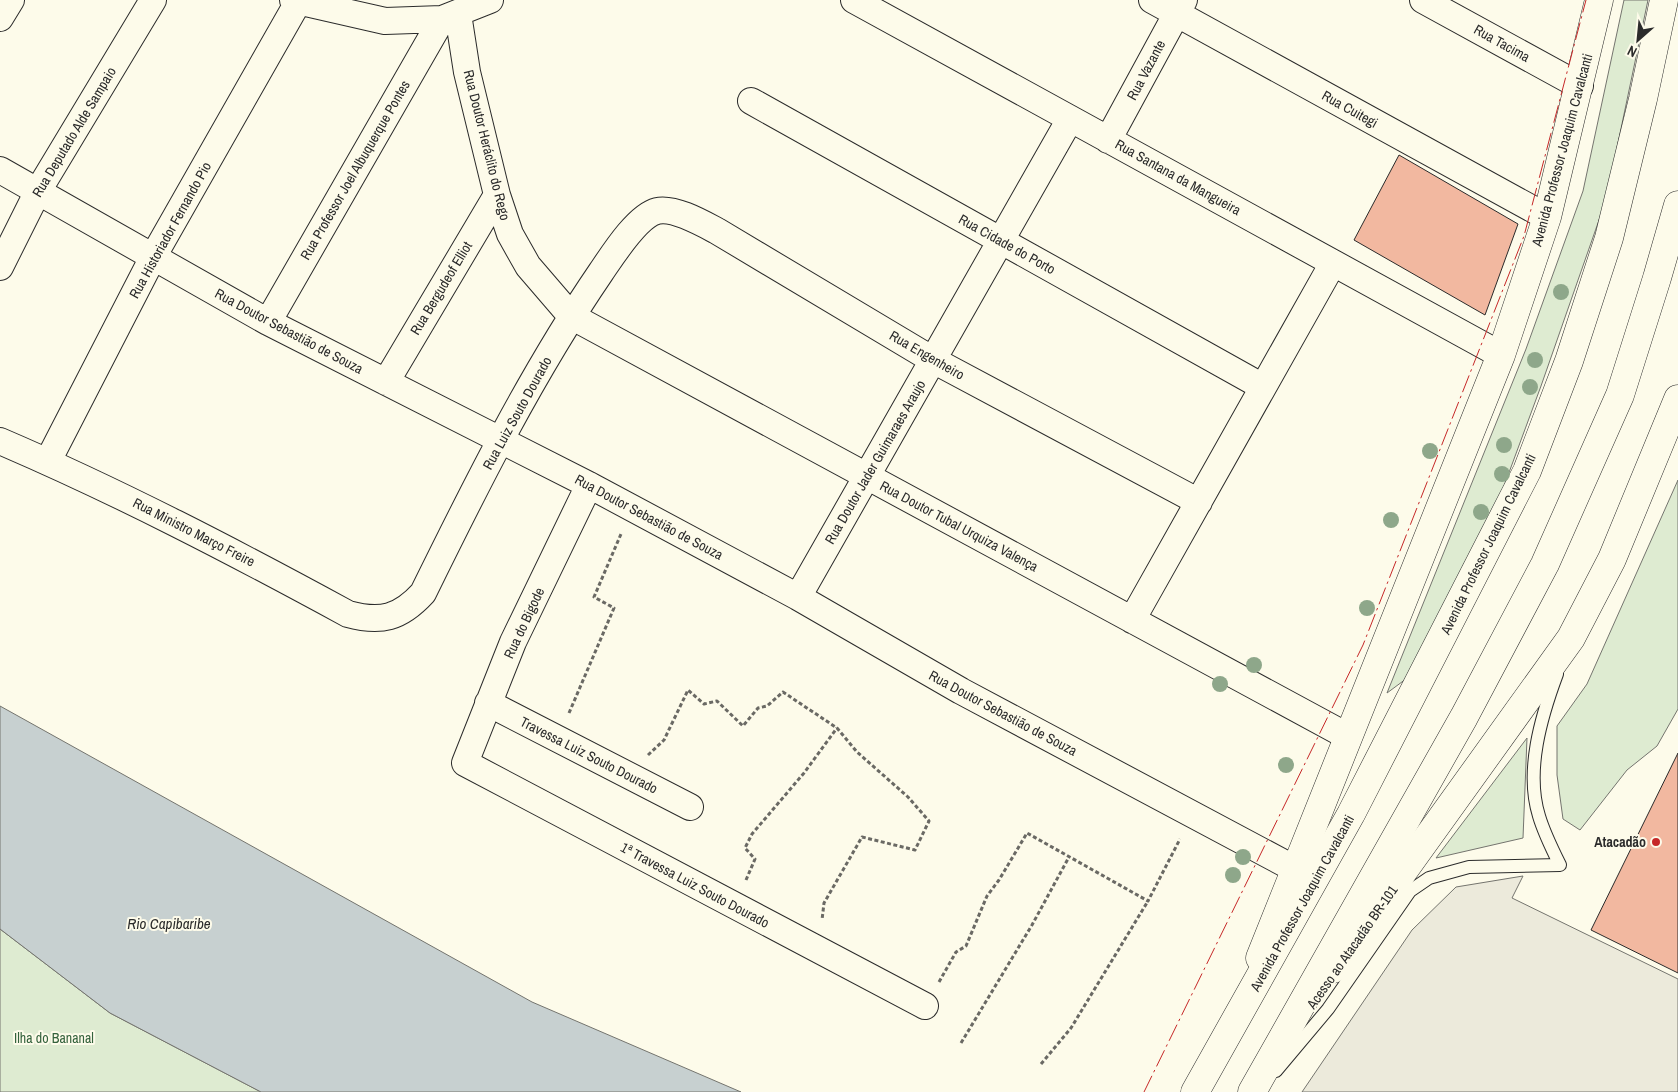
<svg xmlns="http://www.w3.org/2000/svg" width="1678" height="1092" font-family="'Archivo Narrow',sans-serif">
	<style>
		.green { fill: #deebd1; stroke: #74746e }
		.parking { fill: #eceadb; stroke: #74746e }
		.water { fill: #c7d0d0; stroke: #74746e }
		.building { fill: #f2b8a0; stroke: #2b2b2b }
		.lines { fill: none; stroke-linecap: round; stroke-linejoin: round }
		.lane-casing { stroke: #2b2b2b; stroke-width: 14 }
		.street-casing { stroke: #2b2b2b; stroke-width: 28 }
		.secondary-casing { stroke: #2b2b2b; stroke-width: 29 }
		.highway-casing { stroke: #2b2b2b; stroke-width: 29 }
		.path { stroke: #6a6964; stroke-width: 3; stroke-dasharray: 4 2.5; stroke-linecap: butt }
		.lane { stroke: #fdfbea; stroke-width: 12 }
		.street { stroke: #fdfbea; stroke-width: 26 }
		.secondary { stroke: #fdfbea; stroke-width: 28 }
		.highway { stroke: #fdfbea; stroke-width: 28 }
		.power { stroke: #c62828; stroke-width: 1; stroke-dasharray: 18 4 2.5 4; stroke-linecap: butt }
		.tree { fill: #8ea78a }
		.poi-dot { fill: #c62828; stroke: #fdfbea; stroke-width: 2 }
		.labels { text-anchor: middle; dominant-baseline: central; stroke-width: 4; stroke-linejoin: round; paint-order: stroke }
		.street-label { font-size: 14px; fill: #2b2b2b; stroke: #fdfbea }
		.poi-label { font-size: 14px; font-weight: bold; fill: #2b2b2b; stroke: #fdfbea; text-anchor: end }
		.park-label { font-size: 14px; fill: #34623c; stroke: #fdfbea }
		.water-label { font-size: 15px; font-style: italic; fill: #2b2b2b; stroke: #fdfbea }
	</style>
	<rect width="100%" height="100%" fill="#fdfbea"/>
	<path class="green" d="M1624,0H1648L1606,200L1541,386L1497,505L1410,676L1387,693L1526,349L1583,191Z
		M1678,480V709L1657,746L1627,770L1580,830L1563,819L1557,775V726L1587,684Z
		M1527,738L1523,838L1436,858Z
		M0,929L110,1013L261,1092H0Z"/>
	<path class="parking" d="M1523,876L1512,898L1678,979V1092H1302L1412,930L1456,887Z"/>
	<path class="water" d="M0,706L532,1002L741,1092H261L110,1013L0,929Z"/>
	<path class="building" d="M1399,155L1518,224L1485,315L1354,240Z
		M1678,753V973L1591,930Z"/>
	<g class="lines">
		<defs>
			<path id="lane" d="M1276,1071L1328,1009L1410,891L1429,878L1469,867L1560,865C1552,849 1544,833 1539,816C1525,771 1541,717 1557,674"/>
			<path id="street" d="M293,0L385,21L442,19L490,0
				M854,0L1501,355
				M1152,0L1547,217
				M1423,0L1580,86
				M458,14L467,72L497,195L510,234L528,266L571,316L1347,736
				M0,18L11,0
				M751,101L1263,387
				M1108,140L1184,0
				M0,170L268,322L589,485L798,597L961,691L1295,869
				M0,267L38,191L153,0
				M268,322L442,19
				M386,382L497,195
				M0,441C119,492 234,552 348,614C381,623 400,618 423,593C477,483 532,373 601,272C612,256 637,216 657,211C674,207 702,223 717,231L933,360L1199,502
				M48,461L153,257L298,2
				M589,485L513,642L465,763L925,1006
				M798,597L1070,119
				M1132,620L1333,263
				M488,703L690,807"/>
			<path id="secondary" d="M1260,958L1501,355L1547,217L1599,0
				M1333,969L1571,638L1612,559L1678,399"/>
			<path id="highway" d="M1195,1092L1351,814L1527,471L1569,361L1609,238L1643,99L1664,0
				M1252,1092L1464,717L1545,564L1620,395L1657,278L1678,205"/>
		</defs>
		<use href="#lane" class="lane-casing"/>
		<use href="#street" class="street-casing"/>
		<use href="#secondary" class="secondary-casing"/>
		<use href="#highway" class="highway-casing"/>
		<path class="path" d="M569,713L614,608L594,597L621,534
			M648,755L664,740L688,690L704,704L717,701L743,726L758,708L767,706L783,692L837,728L857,752L908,797L929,821L915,850L862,837L824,903L822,920
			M746,880L755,859L745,848L752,834L804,773L837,728
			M939,982L956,952L966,946L987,896L999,880L1027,833L1148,901L1180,839
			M961,1043L1032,925L1069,857
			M1041,1064L1071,1028L1148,901"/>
		<use href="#lane" class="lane"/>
		<use href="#street" class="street"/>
		<use href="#secondary" class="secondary"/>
		<use href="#highway" class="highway"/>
		<path class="power" d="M1144,1092L1363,645L1524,236L1586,0"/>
	</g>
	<g class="tree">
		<circle cx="1561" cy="292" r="8"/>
		<circle cx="1535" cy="360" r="8"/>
		<circle cx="1530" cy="387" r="8"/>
		<circle cx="1504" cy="445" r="8"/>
		<circle cx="1430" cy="451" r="8"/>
		<circle cx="1502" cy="474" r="8"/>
		<circle cx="1481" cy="512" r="8"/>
		<circle cx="1391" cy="520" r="8"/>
		<circle cx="1367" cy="608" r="8"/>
		<circle cx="1254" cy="665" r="8"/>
		<circle cx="1220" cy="684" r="8"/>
		<circle cx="1286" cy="765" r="8"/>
		<circle cx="1243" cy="857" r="8"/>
		<circle cx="1233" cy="875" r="8"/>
	</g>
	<circle class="poi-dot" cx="1656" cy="842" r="5"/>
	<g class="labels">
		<g class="street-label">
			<text transform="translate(1502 43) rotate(29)">Rua Tacima</text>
			<text transform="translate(1146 70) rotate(-62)">Rua Vazante</text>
			<text transform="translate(1350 109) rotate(29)">Rua Cuitegi</text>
			<text transform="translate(74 132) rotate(-59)">Rua Deputado Alde Sampaio</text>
			<text transform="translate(487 145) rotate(76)">Rua Doutor Heráclito do Rego</text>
			<text transform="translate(1562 150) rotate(-75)">Avenida Professor Joaquim Cavalcanti</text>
			<text transform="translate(355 170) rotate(-60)">Rua Professor Joel Albuquerque Pontes</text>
			<text transform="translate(1178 177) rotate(29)">Rua Santana da Mangueira</text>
			<text transform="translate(170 230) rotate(-61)">Rua Historiador Fernando Pio</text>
			<text transform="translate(1007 244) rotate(29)">Rua Cidade do Porto</text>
			<text transform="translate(441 288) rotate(-59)">Rua Bergudeof Elliot</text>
			<text transform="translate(289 331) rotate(28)">Rua Doutor Sebastião de Souza</text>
			<text transform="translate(927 355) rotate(30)">Rua Engenheiro</text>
			<text transform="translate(517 413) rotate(-61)">Rua Luiz Souto Dourado</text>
			<text transform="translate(875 462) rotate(-60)">Rua Doutor Jader Guimaraes Araujo</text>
			<text transform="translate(649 517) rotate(28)">Rua Doutor Sebastião de Souza</text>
			<text transform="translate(959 526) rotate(28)">Rua Doutor Tubal Urquiza Valença</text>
			<text transform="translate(194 532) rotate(27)">Rua Ministro Março Freire</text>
			<text transform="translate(1488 544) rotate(-64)">Avenida Professor Joaquim Cavalcanti</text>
			<text transform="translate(524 623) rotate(-65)">Rua do Bigode</text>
			<text transform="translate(1003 713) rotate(28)">Rua Doutor Sebastião de Souza</text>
			<text transform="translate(589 755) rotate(27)">Travessa Luiz Souto Dourado</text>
			<text transform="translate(695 885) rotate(28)">1ª Travessa Luiz Souto Dourado</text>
			<text transform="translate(1302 903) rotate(-61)">Avenida Professor Joaquim Cavalcanti</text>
			<text transform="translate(1352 947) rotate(-55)">Acesso ao Atacadão BR-101</text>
		</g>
		<g class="poi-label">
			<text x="1646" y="842">Atacadão</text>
		</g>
		<g class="park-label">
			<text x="54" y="1038">Ilha do Bananal</text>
		</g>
		<g class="water-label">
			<text x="169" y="923">Rio Capibaribe</text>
		</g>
	</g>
	<g transform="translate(1638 40) rotate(207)" stroke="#fdfbea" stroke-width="4" paint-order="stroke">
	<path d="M0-4L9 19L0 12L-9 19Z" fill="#2b2b2b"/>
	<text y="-8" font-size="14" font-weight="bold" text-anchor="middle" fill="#2b2b2b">N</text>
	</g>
</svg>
